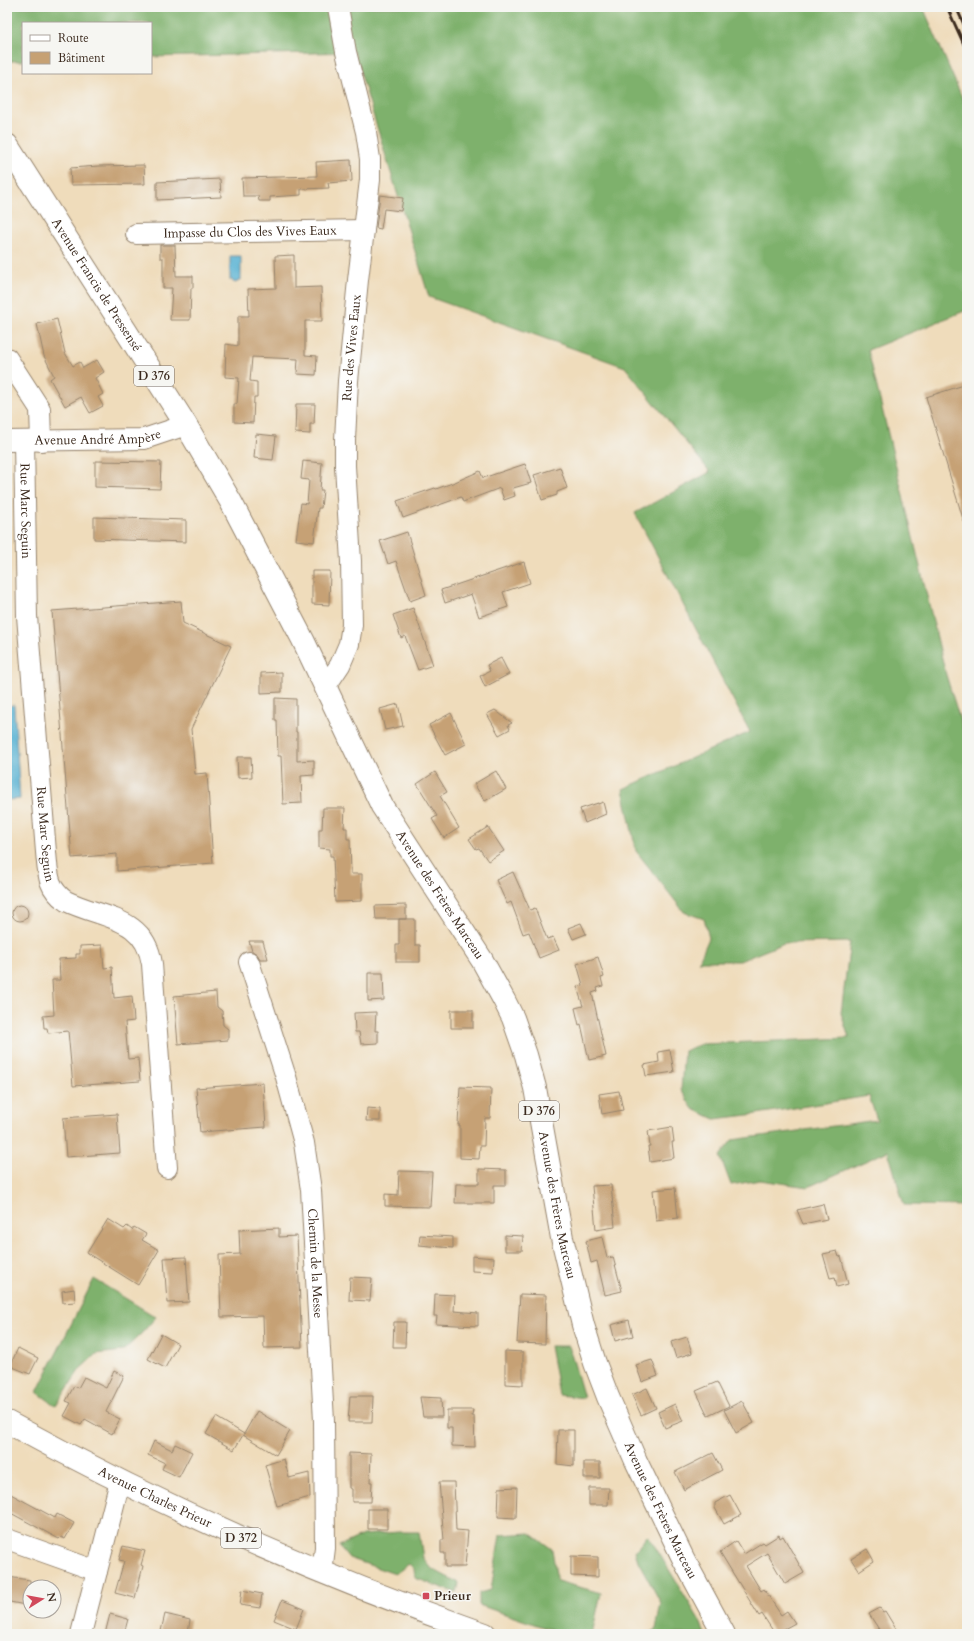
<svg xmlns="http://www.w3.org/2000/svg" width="974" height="1641" font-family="Cardo,serif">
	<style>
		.forest { fill: #7eb16c; stroke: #5c6e45 }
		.water { fill: #54b1d3; stroke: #486e78 }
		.building { fill: #c6a174 }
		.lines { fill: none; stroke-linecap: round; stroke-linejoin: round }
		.minor-casing { stroke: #95836c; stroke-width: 22 }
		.major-casing { stroke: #95836c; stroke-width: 24 }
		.minor { stroke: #fff; stroke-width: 20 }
		.major { stroke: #fff; stroke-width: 22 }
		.rail { stroke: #3b2a1e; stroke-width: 3 }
		.poi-dot { fill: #d1495b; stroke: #f6f6f2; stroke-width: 1.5 }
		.labels { text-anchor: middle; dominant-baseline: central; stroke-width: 3; stroke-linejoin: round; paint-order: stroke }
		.shield { fill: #f6f6f2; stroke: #73675e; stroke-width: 1 }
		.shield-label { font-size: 12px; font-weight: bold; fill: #3b2a1e }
		.street-label { font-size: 13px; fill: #3b2a1e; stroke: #f6f6f2 }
		.poi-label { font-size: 13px; font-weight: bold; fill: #3b2a1e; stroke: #f6f6f2; text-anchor: start }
	</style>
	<rect width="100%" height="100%" fill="#f6f6f2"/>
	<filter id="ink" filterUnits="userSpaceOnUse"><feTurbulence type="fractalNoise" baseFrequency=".025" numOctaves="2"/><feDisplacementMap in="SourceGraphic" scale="8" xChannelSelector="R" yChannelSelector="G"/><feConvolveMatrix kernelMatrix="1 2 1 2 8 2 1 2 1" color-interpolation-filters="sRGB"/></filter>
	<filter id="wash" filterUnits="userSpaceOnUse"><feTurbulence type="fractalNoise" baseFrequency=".012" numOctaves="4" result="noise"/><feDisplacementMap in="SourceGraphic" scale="16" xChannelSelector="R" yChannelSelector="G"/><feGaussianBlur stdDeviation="0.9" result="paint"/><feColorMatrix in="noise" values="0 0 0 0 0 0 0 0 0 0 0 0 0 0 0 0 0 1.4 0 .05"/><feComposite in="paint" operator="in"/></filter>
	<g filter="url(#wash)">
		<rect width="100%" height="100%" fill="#efdcbb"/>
		<path class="forest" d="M7,7H923L967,109V310L868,350L946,675L967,742V1206L904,1205L888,1151L808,1187L760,1180L731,1185L720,1156L732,1140L877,1120L869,1096L757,1114L715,1119L693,1109L681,1090L684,1051L701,1044L849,1038L841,1013L850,942L784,943L740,961H699L709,938L704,919L684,912L636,851L623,789L750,732L635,513L710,472L625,367L429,297L354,52L151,57V23H23V61H7Z
			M94,1279L156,1317L142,1333L123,1351L96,1354L80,1369L56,1406L37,1392Z
			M550,1346H569L584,1398L559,1395Z
			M398,1532H419L423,1558L432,1569L459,1583L457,1593L415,1578L414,1569L409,1564L395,1574L349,1558L339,1546L363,1535Z
			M530,1533L552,1549L557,1581L601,1593L592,1634H563L479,1605V1593L491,1590L500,1535Z
			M648,1535L700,1621L705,1634H649L656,1629L661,1603L638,1561L635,1551Z"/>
		<path class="water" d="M230,256H241V280H238L236,283L233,282L232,280H230Z
			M14,705L20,799L7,800V706Z"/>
		<g id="blocks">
			<path class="building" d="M351,160L352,181L328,183L329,188L301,189V195L270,197V201H259L258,196H243L242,178L317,176L316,162Z
				M144,165L145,184L71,185L70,168L99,166Z
				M220,179L221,197L157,200V182Z
				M380,195L403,198L401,211L384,209L381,229L376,228Z
				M160,245H175L176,276H193V288H191L190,320H170L172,288H163V258H160Z
				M294,255V288L321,287L322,321H305V355L317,356L316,375L297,374L298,359L252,357L250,381L257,382V397H254L253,423L234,422V404H237L239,378L225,377L226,344L238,346V316H249L248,289L276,288L275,256Z
				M57,319L65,353L73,366L80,362L83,368L97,360L104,372L95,378L103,394L98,397L103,406L90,413L81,397L65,406L50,379L54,376L44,356L37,324Z
				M967,384V522H964L926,397Z
				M296,404H315L314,424H310V434L295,433Z
				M256,434L276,436L273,460L254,458Z
				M95,461L161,462L160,489L95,487Z
				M303,461L322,463L320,490H323L321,508H318L314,542L296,540L301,503L307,504L309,480L301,479Z
				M525,464L531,483L513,488L515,496L504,500L500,488L463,502L461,497L453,500L403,518L397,501L435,488L436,489L455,482L480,471L483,478Z
				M560,467L567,488L557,492V495L542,500L534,475Z
				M94,517L186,520V542L94,539Z
				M407,532L426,595L410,601L396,561L388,564L380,541Z
				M524,562L530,583L503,592L508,607L479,617L471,594L445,603L441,590Z
				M312,571H330L329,605L312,604Z
				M181,601L183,623L231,646L191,729L195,774L207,773L213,863L117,871V854L72,858L52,611Z
				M413,608L433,665L418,670L405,636L401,638L393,615Z
				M501,658L509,674L485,687L480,676L490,671L487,665Z
				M282,672V692L261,693V673Z
				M275,698L296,699V732H297V761L314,760V775L301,776L302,803L283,804L281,756H278L277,720H275Z
				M398,704L403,726L385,730L380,709Z
				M495,710L512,723L508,725L510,729L499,735L487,714Z
				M451,713L466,744L445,755L429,725Z
				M237,757H251L252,777L238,778Z
				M496,771L506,789L485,801L474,784Z
				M435,772L447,792L440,796L459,828L444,838L432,819L437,816L417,784Z
				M603,802L606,814L585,823L580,809L598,803V804Z
				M323,808H345L344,828H347V839H350L351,874H362V901L335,902L333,856H330V849L319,848V829H322Z
				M488,827L504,851L488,861L479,848L476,849L469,839Z
				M513,872L530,910L535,908L547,939L553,937L559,950L539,958L529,932L523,934L511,902L507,904L496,880Z
				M12 913a8 8 0 1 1 16 0a8 8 0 1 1-16 0Z
				M406,905V919H376L375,906Z
				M399,919H415V945H420V962H396V945H399Z
				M581,923L586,934L573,939L568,928Z
				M249,941H263L268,959H260L257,954L252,951Z
				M102,945L104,968L112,967L114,998L132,996L134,1021L125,1022L128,1059L138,1058L140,1081L73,1086L68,1031L48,1033L47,1028H44L43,1016L54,1015L52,980H60L59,959L76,958V954H80V946Z
				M598,957L604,977L601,978L603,986L597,988L598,991L592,993L606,1056L589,1060L581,1024L579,1025L575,1008L583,1006L577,987L583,985L577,964Z
				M368,973H383L384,1000L368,1001Z
				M216,992L217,1007L222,1011L223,1025L228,1029V1040L178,1044L174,996Z
				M451,1010H473V1028H451Z
				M376,1012L375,1031H378V1043L361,1044L359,1032H355L354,1013Z
				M670,1050L674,1072L646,1076L644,1065L659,1062L658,1052Z
				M263,1083L266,1127L200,1132L196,1088Z
				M460,1087L491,1088L490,1118H485L484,1146H480L479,1159L460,1158V1125H458Z
				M619,1091L623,1110L602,1114L599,1094Z
				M367,1108L380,1109V1121H366Z
				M117,1114L120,1153L66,1157L63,1118Z
				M672,1127L674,1142H672L674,1158L650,1162L648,1146H650L648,1131Z
				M479,1169L506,1170V1185H494V1203H455L456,1184H479Z
				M399,1171L432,1172L430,1207L385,1206V1194L398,1195Z
				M611,1185L615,1227L596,1230L592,1186Z
				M675,1188L678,1218L656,1221L653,1190Z
				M823,1204L827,1219L803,1224L797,1210Z
				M108,1219L124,1229L127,1226L132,1230L134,1227L146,1234L142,1240L159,1250L138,1285L87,1253Z
				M279,1228V1237L297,1236L302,1347L264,1348L263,1316L221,1317L219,1255L240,1254L239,1230Z
				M420,1235L453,1237V1248L419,1245Z
				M505,1235L523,1236L522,1251H505Z
				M602,1237L607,1258L613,1257L622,1291L605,1295L597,1261L591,1263L586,1241Z
				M837,1251L839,1257L841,1256L848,1284L837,1287L835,1277L830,1278L823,1254Z
				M472,1256L494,1258L493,1272L472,1271Z
				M186,1257L189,1302L167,1303L164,1258Z
				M350,1277L372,1278L370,1301L349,1300Z
				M74,1289L75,1302L63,1303L62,1291Z
				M435,1294L455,1295L454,1311L478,1313V1326L436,1324L437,1316H434Z
				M520,1294L546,1295L545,1344L517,1343Z
				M629,1320L633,1336L615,1341L611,1325Z
				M394,1322H406L405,1347H393Z
				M161,1334L178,1344L165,1368L148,1359Z
				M687,1337L692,1353L676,1358L671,1342Z
				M18,1348L38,1358L30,1374L10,1366Z
				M505,1351L523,1352V1385L505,1384Z
				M652,1360L658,1376L642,1382L636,1365Z
				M114,1371L124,1376L106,1412L120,1419L112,1434L85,1419L81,1425L64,1416L71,1403L66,1401L74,1386L78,1388L84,1377L106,1388Z
				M717,1382L729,1406L708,1416L696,1391Z
				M647,1388L656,1408L641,1415L632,1395Z
				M350,1396H373L372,1422H348Z
				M420,1397L441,1398L442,1417H423Z
				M742,1401L754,1423L736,1433L724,1410Z
				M675,1404L683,1421L665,1428L658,1412Z
				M447,1410H473L472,1416H474L475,1447L452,1446V1428H447Z
				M257,1411L290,1431L276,1455L243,1435L234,1450L206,1434L216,1417L244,1434Z
				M558,1430H574V1466L557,1464Z
				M154,1441L172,1450L175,1444L192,1452L179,1477L162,1469L165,1463L148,1455Z
				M349,1453L371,1454L370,1482H372L371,1502H352V1489L349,1488Z
				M713,1453L722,1470L684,1490L675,1472Z
				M284,1459L289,1478L309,1473L310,1497L277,1506L265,1465Z
				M584,1462H600V1478H584Z
				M439,1482H454L456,1530L468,1531L465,1567H445V1553H441V1540H444Z
				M517,1487L516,1518L498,1517L499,1488Z
				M589,1488H609L608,1505H589Z
				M7,1492L55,1518L57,1514L74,1523L65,1539L61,1537L59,1539L7,1511Z
				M730,1495L741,1515L724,1524L715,1508V1503Z
				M368,1509H387V1529H368Z
				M779,1535L780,1538L783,1536L804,1573L785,1584L767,1553L746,1566L761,1591L764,1589L781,1615L787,1611L795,1623L775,1634L762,1614L759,1616L720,1552L736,1541L744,1554L763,1542L765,1544Z
				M123,1546L145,1551L141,1565L143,1566L135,1598L115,1593L124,1561L119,1560Z
				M867,1549L874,1561L859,1571L851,1559Z
				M571,1556L598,1557V1577L571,1576Z
				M7,1577L30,1580V1606L10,1602V1601L7,1600Z
				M242,1590L262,1594L260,1608L240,1605Z
				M282,1600L304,1609L296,1629L274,1620Z
				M880,1608L883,1612L885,1611L899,1634H882L869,1614Z
				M110,1614L128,1619L124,1634H105Z
				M165,1614L190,1620L188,1634H175L161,1631Z"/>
		</g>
	</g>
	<g filter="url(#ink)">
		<use href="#blocks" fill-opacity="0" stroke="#95836c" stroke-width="1"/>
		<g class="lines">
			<defs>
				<g id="minor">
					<path id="s1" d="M136,234L364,230"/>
					<path d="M7,358L40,409L41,441"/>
					<path id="s2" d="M7,441L144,439L186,425"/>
					<path id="s3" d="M24,441L27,616L46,852C48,873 47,888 66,901C103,919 145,916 152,964L167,1168"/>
					<path id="s4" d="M324,684L330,680L340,665L349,644L352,625L351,561L345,466V440L348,381L358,280L370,180V159L366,132L346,52L338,7"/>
					<path id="s5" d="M249,962L286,1077L304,1143L311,1190L324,1421L325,1548L322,1572"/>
					<path d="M7,1539L97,1571"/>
					<path d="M81,1634L120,1481"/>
				</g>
				<g id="major">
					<path id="s6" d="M7,145L186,425L231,502L303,640L382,806L482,960L504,1000L513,1018L526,1055L535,1088L562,1238L583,1325L595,1363L608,1397L636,1461L684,1560L724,1634"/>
					<path id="s7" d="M7,1422C160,1506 320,1576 485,1634"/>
				</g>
			</defs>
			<use href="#minor" class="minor-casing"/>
			<use href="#major" class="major-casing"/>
			<use href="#minor" class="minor"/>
			<use href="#major" class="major"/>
			<path class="rail" d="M947,7L967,51
				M956,7L967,31"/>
		</g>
	</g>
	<rect class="poi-dot" x="422" y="1592" width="8" height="8" rx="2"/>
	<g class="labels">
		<g class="shield">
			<rect x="134" y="366" width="40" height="20" rx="3"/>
			<rect x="519" y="1101" width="40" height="20" rx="3"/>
			<rect x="221" y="1528" width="40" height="20" rx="3"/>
		</g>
		<g class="shield-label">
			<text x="154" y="376">D 376</text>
			<text x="539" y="1111">D 376</text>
			<text x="241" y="1538">D 372</text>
		</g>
		<g class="street-label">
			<text stroke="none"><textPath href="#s1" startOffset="114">Impasse du Clos des Vives Eaux</textPath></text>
			<text stroke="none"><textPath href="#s6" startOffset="166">Avenue Francis de Pressensé</textPath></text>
			<text stroke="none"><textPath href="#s4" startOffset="345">Rue des Vives Eaux</textPath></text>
			<text stroke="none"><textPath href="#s2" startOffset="91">Avenue André Ampère</textPath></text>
			<text stroke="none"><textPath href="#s3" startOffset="70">Rue Marc Seguin</textPath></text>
			<text stroke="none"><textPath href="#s3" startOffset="394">Rue Marc Seguin</textPath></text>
			<text stroke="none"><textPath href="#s6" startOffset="867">Avenue des Frères Marceau</textPath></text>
			<text stroke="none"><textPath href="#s6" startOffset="1203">Avenue des Frères Marceau</textPath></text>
			<text stroke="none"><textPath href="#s5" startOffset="310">Chemin de la Messe</textPath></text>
			<text stroke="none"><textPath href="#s7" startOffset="166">Avenue Charles Prieur</textPath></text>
			<text stroke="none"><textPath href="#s6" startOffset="1527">Avenue des Frères Marceau</textPath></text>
		</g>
		<g class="poi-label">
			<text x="434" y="1596">Prieur</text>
		</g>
	</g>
	<rect width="974" height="1641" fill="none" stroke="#f6f6f2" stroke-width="24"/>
	<rect x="22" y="22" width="130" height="52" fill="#f6f6f2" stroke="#aba49d"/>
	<rect x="30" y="35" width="20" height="6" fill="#ffffff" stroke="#aba49d"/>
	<text x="58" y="42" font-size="12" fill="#3b2a1e">Route</text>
	<rect x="30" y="52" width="20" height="12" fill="#c6a174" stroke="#aba49d"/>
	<text x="58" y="62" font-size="12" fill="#3b2a1e">Bâtiment</text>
	<g transform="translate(42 1599) rotate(79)"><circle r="19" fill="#f6f6f2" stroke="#aba49d"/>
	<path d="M0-3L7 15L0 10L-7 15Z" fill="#d1495b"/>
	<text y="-6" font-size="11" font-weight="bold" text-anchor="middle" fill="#3b2a1e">N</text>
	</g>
</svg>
